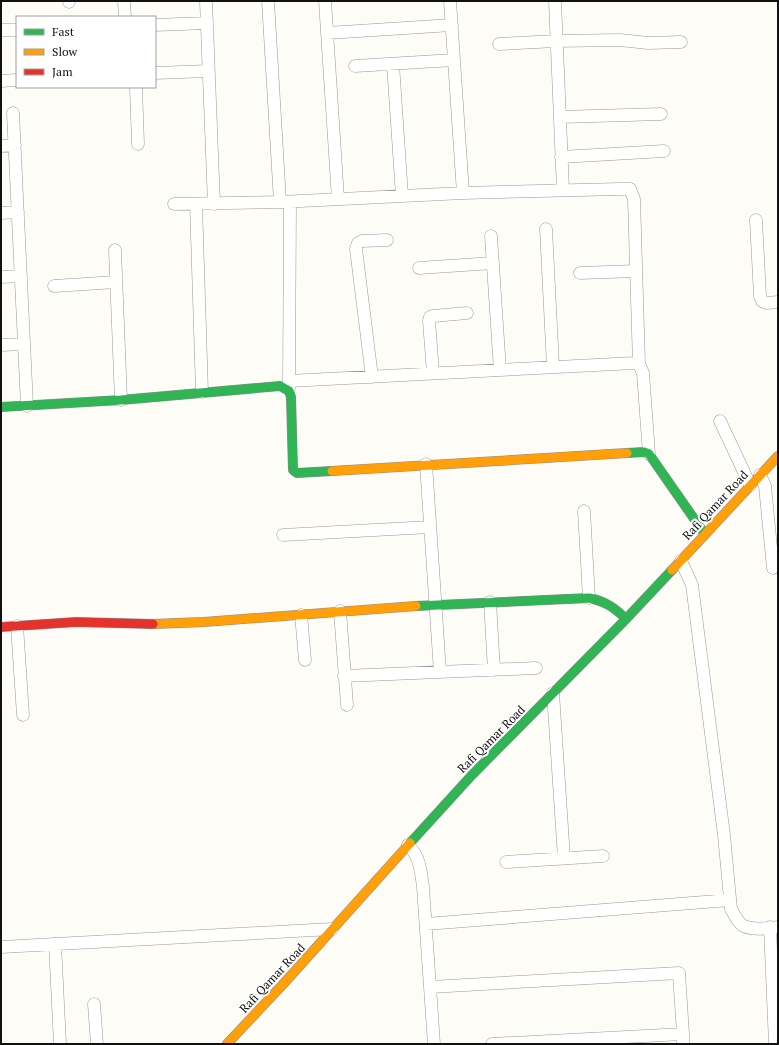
<svg xmlns="http://www.w3.org/2000/svg" width="779" height="1045" font-family="'PT Serif',serif">
	<style>
		.lines { fill: none; stroke-linecap: round; stroke-linejoin: round }
		.street-casing { stroke: #979795; stroke-width: 13 }
		.fast-casing { stroke: #8e8d8b; stroke-width: 10 }
		.slow-casing { stroke: #8e8d8b; stroke-width: 10 }
		.jam-casing { stroke: #8e8d8b; stroke-width: 10 }
		.street { stroke: #fffffe; stroke-width: 12 }
		.fast { stroke: #30b455; stroke-width: 9 }
		.slow { stroke: #ff9f0a; stroke-width: 9 }
		.jam { stroke: #e5322d; stroke-width: 9 }
		.labels { text-anchor: middle; dominant-baseline: central; stroke-width: 4; stroke-linejoin: round; paint-order: stroke }
		.street-label { font-size: 12px; fill: #111; stroke: #fff }
	</style>
	<rect width="100%" height="100%" fill="#fdfcf7"/>
	<g class="lines">
		<defs>
			<path id="street" d="M69,1V2
				M124,1L125,17
				M206,1L214,204
				M268,1L280,202
				M325,1L338,199
				M450,1L463,193
				M555,1L563,190
				M155,25L207,23
				M1,30H17
				M327,33L452,25
				M499,44L556,41L620,40L648,43L681,42
				M393,64L402,196
				M355,66L454,60
				M155,73L208,71
				M1,81L17,80
				M136,87L138,144
				M13,113L27,406
				M560,117L661,114
				M1,146L15,145
				M561,157L664,151
				M174,204L280,202L463,193L620,189H630L634,199L639,364
				M196,204L202,392
				M1,213L18,212
				M756,220L760,296L762,301L766,303L778,302
				M546,229L553,366
				M491,236L500,370
				M115,250L121,400
				M419,268L493,263
				M580,273L636,271
				M1,277L21,276
				M54,286L116,282
				M1,345L24,344
				M433,373L429,321L430,317L433,316L467,313
				M372,377L356,249L358,243L362,241L387,240
				M289,381L635,363L639,364L643,373L649,454
				M289,388L290,202
				M720,421L750,485
				M426,464L440,672
				M760,475L765,486L773,568
				M584,511L589,598
				M283,535L430,527
				M681,561L692,585L724,835L731,909C734,914 737,921 742,925C751,931 768,928 778,927
				M490,602L494,670
				M340,611L347,705
				M301,615L305,660
				M17,626L23,715
				M344,676L536,668
				M553,693L564,858
				M408,845C420,856 421,872 423,887L434,1044
				M506,862L603,856
				M426,924L730,900
				M770,927L775,1044
				M55,944L60,1044
				M1,947L332,929
				M430,987L679,973L683,1034
				M94,1004L97,1044
				M492,1044L683,1034V1044"/>
			<path id="fast" d="M1,407L121,400L280,386L289,391L291,397L293,470L297,473L332,471
				M627,453L644,452L649,454L704,533
				M416,606L589,598C605,601 615,608 626,619
				M410,843L471,776L626,619L672,570"/>
			<path id="slow" d="M332,471L627,453
				M672,570L778,456
				M153,624L204,622L416,606
				M227,1044L286,981L410,843"/>
			<path id="jam" d="M1,627L76,622L153,624"/>
		</defs>
		<use href="#street" class="street-casing"/>
		<use href="#fast" class="fast-casing"/>
		<use href="#slow" class="slow-casing"/>
		<use href="#jam" class="jam-casing"/>
		<use href="#street" class="street"/>
		<use href="#fast" class="fast"/>
		<use href="#slow" class="slow"/>
		<use href="#jam" class="jam"/>
	</g>
	<g class="labels">
		<g class="street-label">
			<text transform="translate(715 505) rotate(-47)">Rafi Qamar Road</text>
			<text transform="translate(491 739) rotate(-45)">Rafi Qamar Road</text>
			<text transform="translate(272 978) rotate(-47)">Rafi Qamar Road</text>
		</g>
	</g>
	<rect width="779" height="1045" fill="none" stroke="#111111" stroke-width="4"/>
	<rect x="16" y="16" width="140" height="72" fill="#ffffff" stroke="#a0a0a0"/>
	<rect x="24" y="29" width="20" height="6" fill="#30b455" stroke="#a0a0a0"/>
	<text x="52" y="36" font-size="12" fill="#111111">Fast</text>
	<rect x="24" y="49" width="20" height="6" fill="#ff9f0a" stroke="#a0a0a0"/>
	<text x="52" y="56" font-size="12" fill="#111111">Slow</text>
	<rect x="24" y="69" width="20" height="6" fill="#e5322d" stroke="#a0a0a0"/>
	<text x="52" y="76" font-size="12" fill="#111111">Jam</text>
</svg>
